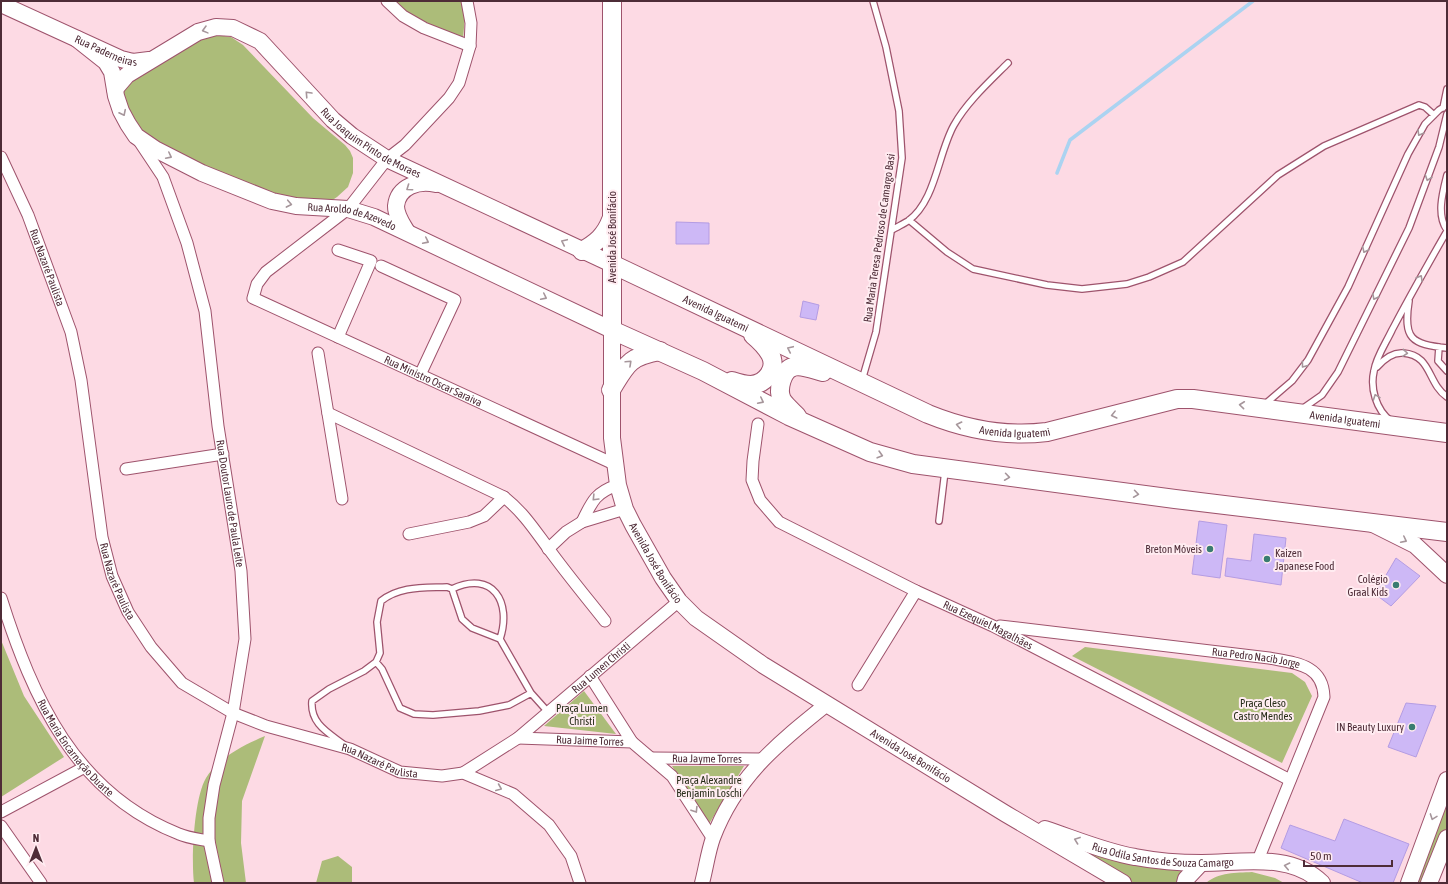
<svg xmlns="http://www.w3.org/2000/svg" width="1448" height="884" font-family="'Asap Condensed',sans-serif">
	<style>
		.green { fill: #acbc79 }
		.lines { fill: none; stroke-linecap: round; stroke-linejoin: round }
		.stream { stroke: #abd3f1; stroke-width: 3.5 }
		.building { fill: #cdb8f6; stroke: #b49ce3 }
		.service-casing { stroke: #9e536c; stroke-width: 8 }
		.minor-casing { stroke: #9e536c; stroke-width: 13 }
		.tertiary-casing { stroke: #9e536c; stroke-width: 16 }
		.secondary-casing { stroke: #9e536c; stroke-width: 18 }
		.primary-casing { stroke: #9e536c; stroke-width: 20 }
		.service { stroke: #fff; stroke-width: 5.5 }
		.minor { stroke: #fff; stroke-width: 11 }
		.tertiary { stroke: #fff; stroke-width: 14 }
		.secondary { stroke: #fff; stroke-width: 16 }
		.primary { stroke: #fff; stroke-width: 18 }
		.oneway { stroke: #a6969b }
		.poi-dot { fill: #397c70; stroke: #ffecf1; stroke-width: 1.5 }
		.labels { text-anchor: middle; dominant-baseline: central; stroke-width: 4; stroke-linejoin: round; paint-order: stroke }
		.street-label { font-size: 11px; fill: #4e2c37; stroke: #ffecf1 }
		.poi-label { font-size: 11px; fill: #4e2c37; stroke: #ffecf1; text-anchor: end }
		.park-label { font-size: 11px; fill: #272c18; stroke: #ffecf1 }
	</style>
	<rect width="100%" height="100%" fill="#fddae4"/>
	<path class="green" d="M392,1H461L465,16L463,39L411,16Z
		M216,35L231,37L243,45L313,118L345,145L350,151L353,158V173L348,187L337,197L331,201L318,202L265,194L149,140L123,105V86L201,39Z
		M1,640L24,696L64,757L1,797Z
		M1085,647L1292,673L1305,682L1312,696L1282,763L1072,656Z
		M584,691L616,734L544,726Z
		M265,736L242,801L241,843L246,883H194C191,859 194,798 206,778C219,757 244,745 265,736Z
		M672,766H744L709,824Z
		M1447,788V830L1425,883H1410Z
		M1061,841L1185,868L1176,883H1134Z
		M338,856L352,867V883H316L322,861Z
		M1252,872L1275,878L1284,883H1206C1219,872 1236,873 1252,872Z"/>
	<g class="lines">
		<path class="stream" d="M1057,173L1070,140L1253,1"/>
	</g>
	<path class="building" d="M676,222L709,223V244H676Z
		M803,301L819,305L816,320L800,317Z
		M1199,521L1227,525L1220,578L1192,574Z
		M1254,534L1286,538L1281,585L1225,576L1227,558L1251,561Z
		M1396,558L1420,576L1391,606L1375,594Z
		M1406,703L1436,706L1416,757L1388,747Z
		M1344,819L1409,844L1393,883H1363L1281,848L1290,825L1335,841Z"/>
	<g class="lines">
		<defs>
			<path id="service" d="M1443,108L1447,89
				M1447,175C1443,191 1436,215 1447,230
				M909,220L947,252L973,269L1047,285L1082,289L1127,284L1149,277L1183,262L1278,175L1324,146L1419,105L1425,107L1434,115
				M892,230C897,227 903,224 908,221C936,201 938,153 954,125C967,102 989,82 1008,63
				M1409,301C1403,339 1411,344 1447,348
				M1439,347L1438,361L1447,371
				M1377,367C1384,359 1392,352 1403,353C1432,355 1427,383 1447,397
				M862,380L876,332L902,158L899,111L886,47L873,1
				M1264,405L1292,381L1308,360L1348,287L1408,154L1425,124L1439,110L1447,105
				M1302,409L1322,395L1338,372L1409,228L1439,147L1447,114
				M1391,421C1376,410 1370,388 1374,371C1376,357 1386,343 1392,330C1410,296 1428,264 1447,231
				M939,521L945,471
				M452,589C493,570 512,602 500,639
				M376,662L382,669L400,708L414,714L433,715L479,711L509,705L531,693
				M343,744C327,732 310,723 312,701L329,689L364,671L376,662L380,653L377,622L381,601C400,586 423,588 447,587L452,589L462,619L472,628L500,639L531,693L548,712"/>
			<g id="minor">
				<path d="M387,1L403,16L424,28L470,46"/>
				<path id="s1" d="M467,1L471,23L470,46L459,83L449,98L405,145L387,159L348,209L266,272L257,284L253,298L614,464"/>
				<path id="s2" d="M139,141L163,177L187,243L205,311L218,426L241,571L245,639L233,713L214,785L209,818V841L218,883"/>
				<path id="s3" d="M1,157L28,215L71,332L81,380L102,537L112,576L128,612L151,647L182,683L233,713L266,726L350,749L400,772L442,776L463,773L513,794L549,825L571,856L580,883"/>
				<path d="M381,266L455,300L420,375"/>
				<path d="M338,337L371,261L338,250"/>
				<path d="M318,353L342,499"/>
				<path d="M328,413L504,497C523,512 534,529 548,548C566,573 586,597 605,621"/>
				<path id="s4" d="M758,424L753,461L752,480L760,500L779,522L916,591L993,626L1290,780"/>
				<path d="M126,469L223,454"/>
				<path d="M582,522C592,501 596,492 618,485"/>
				<path d="M409,534L469,522L484,516L504,497"/>
				<path d="M548,549L566,532L582,522L625,509"/>
				<path id="s5" d="M1,598C33,699 75,793 179,834C188,838 199,839 209,841"/>
				<path id="s6" d="M1000,626L1269,658C1295,663 1323,664 1324,697L1258,860"/>
				<path d="M590,676L632,742"/>
				<path d="M858,685L916,591"/>
				<path id="s7" d="M518,738L632,742L672,776L713,839"/>
				<path id="s8" d="M653,758L762,759"/>
				<path id="s9" d="M463,773L518,738L679,601"/>
				<path d="M1,812L83,768"/>
				<path d="M1,826L41,883"/>
			</g>
			<path id="tertiary" d="M702,883C706,868 708,852 713,838C736,777 778,743 827,704"/>
			<g id="secondary">
				<path id="s10" d="M1,4L121,59L133,62L149,60"/>
				<path id="s11" d="M77,39L106,62L112,72L116,96L121,111L128,124L136,136L155,149L202,173L272,201L296,206L348,209L374,217L612,330V438L618,485L625,509L633,525L663,578L679,601L696,618L763,665L1006,814L1123,883"/>
				<path id="s12" d="M115,89L127,75L198,32L216,27L233,28L260,41L333,120L352,136L387,159L612,264"/>
				<path d="M407,232C403,225 396,216 396,206C398,186 419,180 436,184"/>
				<path d="M1373,524L1415,545L1447,575"/>
				<path id="s13" d="M1045,829C1075,839 1105,852 1135,857C1156,861 1181,863 1202,863C1241,863 1291,852 1322,883"/>
				<path d="M1185,883L1186,879L1201,863"/>
				<path d="M1409,883L1447,780"/>
				<path d="M1429,883L1447,838"/>
			</g>
			<g id="primary">
				<path d="M612,1V330L703,371L789,416L870,452L913,464L1175,499L1447,532"/>
				<path d="M582,251C596,243 605,236 611,220"/>
				<path id="s14" d="M612,264L928,414C965,429 1007,437 1047,432L1177,399H1193L1447,433"/>
				<path d="M732,381C738,383 745,385 751,385C766,384 778,368 770,354C766,347 759,340 753,335"/>
				<path d="M611,390C627,364 628,357 660,351"/>
				<path d="M797,416C792,411 785,405 782,400C777,390 782,370 793,367C801,364 815,370 823,372"/>
			</g>
		</defs>
		<use href="#service" class="service-casing"/>
		<use href="#minor" class="minor-casing"/>
		<use href="#tertiary" class="tertiary-casing"/>
		<use href="#secondary" class="secondary-casing"/>
		<use href="#primary" class="primary-casing"/>
		<use href="#service" class="service"/>
		<use href="#minor" class="minor"/>
		<use href="#tertiary" class="tertiary"/>
		<use href="#secondary" class="secondary"/>
		<use href="#primary" class="primary"/>
	</g>
	<defs><path id="oneway-chevron" d="M-2-3.5L2.5 0L-2 3.5" fill="none" stroke-width="1.6" stroke-linecap="round" stroke-linejoin="round"/></defs>
	<g class="oneway">
		<use href="#oneway-chevron" transform="translate(205 30) rotate(165)"/>
		<use href="#oneway-chevron" transform="translate(308 94) rotate(-133)"/>
		<use href="#oneway-chevron" transform="translate(123 113) rotate(64)"/>
		<use href="#oneway-chevron" transform="translate(1420 133) rotate(120)"/>
		<use href="#oneway-chevron" transform="translate(169 156) rotate(27)"/>
		<use href="#oneway-chevron" transform="translate(1428 178) rotate(109)"/>
		<use href="#oneway-chevron" transform="translate(409 188) rotate(145)"/>
		<use href="#oneway-chevron" transform="translate(289 204) rotate(11)"/>
		<use href="#oneway-chevron" transform="translate(426 241) rotate(26)"/>
		<use href="#oneway-chevron" transform="translate(564 242) rotate(-155)"/>
		<use href="#oneway-chevron" transform="translate(1365 250) rotate(115)"/>
		<use href="#oneway-chevron" transform="translate(1420 278) rotate(-60)"/>
		<use href="#oneway-chevron" transform="translate(544 297) rotate(26)"/>
		<use href="#oneway-chevron" transform="translate(1375 297) rotate(117)"/>
		<use href="#oneway-chevron" transform="translate(790 349) rotate(-155)"/>
		<use href="#oneway-chevron" transform="translate(1405 353) rotate(5)"/>
		<use href="#oneway-chevron" transform="translate(629 363) rotate(-43)"/>
		<use href="#oneway-chevron" transform="translate(1304 365) rotate(126)"/>
		<use href="#oneway-chevron" transform="translate(1376 397) rotate(-110)"/>
		<use href="#oneway-chevron" transform="translate(761 401) rotate(27)"/>
		<use href="#oneway-chevron" transform="translate(1242 405) rotate(-174)"/>
		<use href="#oneway-chevron" transform="translate(1114 415) rotate(166)"/>
		<use href="#oneway-chevron" transform="translate(959 425) rotate(-168)"/>
		<use href="#oneway-chevron" transform="translate(880 455) rotate(16)"/>
		<use href="#oneway-chevron" transform="translate(1007 477) rotate(8)"/>
		<use href="#oneway-chevron" transform="translate(1136 494) rotate(8)"/>
		<use href="#oneway-chevron" transform="translate(595 498) rotate(134)"/>
		<use href="#oneway-chevron" transform="translate(1404 540) rotate(27)"/>
		<use href="#oneway-chevron" transform="translate(499 788) rotate(23)"/>
		<use href="#oneway-chevron" transform="translate(695 810) rotate(58)"/>
		<use href="#oneway-chevron" transform="translate(1433 817) rotate(110)"/>
		<use href="#oneway-chevron" transform="translate(1077 840) rotate(-160)"/>
		<use href="#oneway-chevron" transform="translate(1287 866) rotate(-168)"/>
	</g>
	<g class="poi-dot">
		<circle cx="1210" cy="549" r="4"/>
		<circle cx="1267" cy="559" r="4"/>
		<circle cx="1396" cy="585" r="4"/>
		<circle cx="1412" cy="727" r="4"/>
	</g>
	<g class="labels">
		<g class="street-label">
			<text stroke="none"><textPath href="#s10" startOffset="115">Rua Paderneiras</textPath></text>
			<text stroke="none"><textPath href="#s12" startOffset="319">Rua Joaquim Pinto de Moraes</textPath></text>
			<text stroke="none"><textPath href="#s11" startOffset="351">Rua Aroldo de Azevedo</textPath></text>
			<text transform="translate(612 237) rotate(-90)">Avenida José Bonifácio</text>
			<text transform="translate(879 238) rotate(-82)">Rua Maria Teresa Pedroso de Camargo Basi</text>
			<text stroke="none"><textPath href="#s3" startOffset="120">Rua Nazaré Paulista</textPath></text>
			<text stroke="none"><textPath href="#s14" startOffset="115">Avenida Iguatemi</textPath></text>
			<text stroke="none"><textPath href="#s1" startOffset="584">Rua Ministro Oscar Saraiva</textPath></text>
			<text stroke="none"><textPath href="#s14" startOffset="775">Avenida Iguatemi</textPath></text>
			<text stroke="none"><textPath href="#s14" startOffset="439">Avenida Iguatemi</textPath></text>
			<text stroke="none"><textPath href="#s2" startOffset="378">Rua Doutor Lauro de Paula Leite</textPath></text>
			<text stroke="none"><textPath href="#s11" startOffset="879">Avenida José Bonifácio</textPath></text>
			<text stroke="none"><textPath href="#s3" startOffset="443">Rua Nazaré Paulista</textPath></text>
			<text stroke="none"><textPath href="#s4" startOffset="340">Rua Ezequiel Magalhães</textPath></text>
			<text stroke="none"><textPath href="#s6" startOffset="258">Rua Pedro Nacib Jorge</textPath></text>
			<text stroke="none"><textPath href="#s9" startOffset="174">Rua Lumen Christi</textPath></text>
			<text stroke="none"><textPath href="#s7" startOffset="72">Rua Jaime Torres</textPath></text>
			<text stroke="none"><textPath href="#s5" startOffset="169">Rua Maria Encarnação Duarte</textPath></text>
			<text stroke="none"><textPath href="#s11" startOffset="1203">Avenida José Bonifácio</textPath></text>
			<text stroke="none"><textPath href="#s8" startOffset="54">Rua Jayme Torres</textPath></text>
			<text stroke="none"><textPath href="#s3" startOffset="779">Rua Nazaré Paulista</textPath></text>
			<text stroke="none"><textPath href="#s13" startOffset="122">Rua Odila Santos de Souza Camargo</textPath></text>
		</g>
		<g class="poi-label">
			<text x="1202" y="549">Breton Móveis</text>
			<text x="1275" y="553" text-anchor="start">Kaizen<tspan x="1275" dy="13">Japanese Food</tspan></text>
			<text x="1388" y="579">Colégio<tspan x="1388" dy="13">Graal Kids</tspan></text>
			<text x="1404" y="727">IN Beauty Luxury</text>
		</g>
		<g class="park-label">
			<text x="1263" y="703">Praça Cleso<tspan x="1263" dy="13">Castro Mendes</tspan></text>
			<text x="582" y="708">Praça Lumen<tspan x="582" dy="13">Christi</tspan></text>
			<text x="709" y="780">Praça Alexandre<tspan x="709" dy="13">Benjamin Loschi</tspan></text>
		</g>
	</g>
	<rect width="1448" height="884" fill="none" stroke="#4e2c37" stroke-width="4"/>
	<g transform="translate(36 848)" stroke="#ffecf1" stroke-width="3" paint-order="stroke">
	<path d="M0-3L7 15L0 10L-7 15Z" fill="#4e2c37"/>
	<text y="-6" font-size="11" font-weight="bold" text-anchor="middle" fill="#4e2c37">N</text>
	</g>
	<path d="M1304 860v6h88v-6" fill="none" stroke="#4e2c37" stroke-width="2"/>
	<text x="1310" y="860" font-size="12" fill="#4e2c37" stroke="#ffecf1" stroke-width="3" paint-order="stroke">50 m</text>
</svg>
